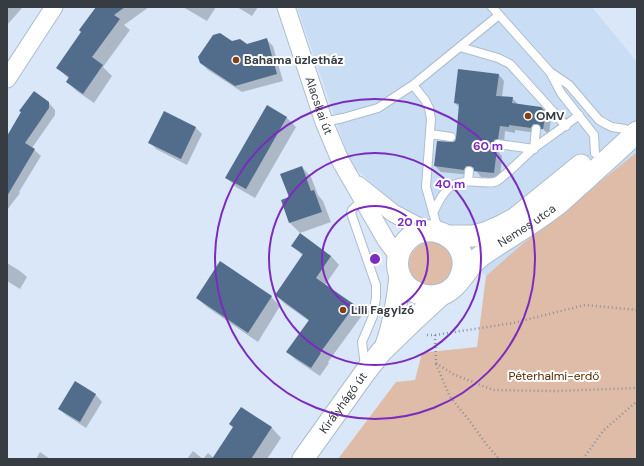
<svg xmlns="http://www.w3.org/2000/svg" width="644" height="466" font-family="'DM Sans',sans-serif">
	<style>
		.built { fill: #c9ddf4 }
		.green { fill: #dfbca8 }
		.shadow { fill: #0003 }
		.building { fill: #526d8c }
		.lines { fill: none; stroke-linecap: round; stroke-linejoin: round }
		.service-casing { stroke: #aebdcd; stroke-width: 10 }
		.minor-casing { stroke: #aebdcd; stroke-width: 19 }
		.tertiary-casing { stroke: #aebdcd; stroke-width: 23 }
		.path { stroke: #89939f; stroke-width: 2.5; stroke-dasharray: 1 3; stroke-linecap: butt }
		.service { stroke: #fff; stroke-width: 8 }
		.minor { stroke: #fff; stroke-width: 17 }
		.tertiary { stroke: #fff; stroke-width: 21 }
		.ring { fill: none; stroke: #7b2cbf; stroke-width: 2 }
		.poi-dot { fill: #834011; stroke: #fff; stroke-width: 1.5 }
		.labels { text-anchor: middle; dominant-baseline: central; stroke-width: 4; stroke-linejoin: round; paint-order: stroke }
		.poi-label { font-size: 12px; font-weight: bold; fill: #363c42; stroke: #fff; text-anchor: start }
		.street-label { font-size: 12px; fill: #363c42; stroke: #fff }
		.park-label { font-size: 12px; fill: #592600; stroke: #fff }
		.centre { fill: #7b2cbf; stroke: #fff; stroke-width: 2 }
		.ring-label { font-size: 12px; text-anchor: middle; font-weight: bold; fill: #7b2cbf; stroke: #fff; stroke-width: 4; stroke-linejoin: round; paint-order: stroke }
	</style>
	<rect width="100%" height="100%" fill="#d9e7f8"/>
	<path class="built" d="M297,7H592L637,62V152L520,246L486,276L400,209L351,164Z"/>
	<path class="green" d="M637,152V459H338L396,382L415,380L422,353L429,352L477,347L486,276L520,246Z
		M409 264a22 22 0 1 1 44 0a22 22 0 1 1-44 0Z"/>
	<path class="shadow" d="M7,7H23L7,25Z
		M97,7H149L124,25L130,30L103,67L112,76L94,103L78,92L67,82L69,79L58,68L82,32Z
		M183,7H216L207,21Z
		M237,7H258L252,16Z
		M266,39L273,46L283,81L242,92L208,70L201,63L232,42L247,45Z
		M499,75L504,81L502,97L512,98L518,104L541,108L551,118L549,135L543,129L539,130L537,133L515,130V133L505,131L504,144L500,146L498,150L499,153L502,156L500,179L481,177L476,171L472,172L470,175L441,172L435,166L456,142L460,108L455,103Z
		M49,103L55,110V115L32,148L41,156L19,192L20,193L7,210V137L22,112Z
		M165,112L196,128L202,134L187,165L156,149L150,142Z
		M286,117L296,127L255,198L236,187L227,178Z
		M302,167L311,177L318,195L323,201L331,222L300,233L290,223L282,201L290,198Z
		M293,246L331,256L339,265L325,285L354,305L363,314L328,362L329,363L320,376L296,360L287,352L309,321L285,304L276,295L303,256Z
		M7,263L20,271L27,277L20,289L7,281Z
		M271,297L280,306L258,342L207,307L197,298Z
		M75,383L96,395L102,402L86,428L66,415L59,409Z
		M241,408L272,428L281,438L267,459H203L208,453L214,458L234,428Z
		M193,451L203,459H187Z
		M40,452L50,459H36Z"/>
	<path class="building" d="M96,7H125L114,15L120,19L92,57L103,65L83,94L66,82L69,77L56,68L81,32L79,30Z
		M220,33L232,41L240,39L247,44L267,38L277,74L235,86L200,63L198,57L213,35Z
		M458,69L499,74L496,96L513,97L512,103L541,107L546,112L543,129H541L540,125L536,124H533L531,128L509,125V127L500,126L498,139L494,140L493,144L494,148L497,149L494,173L474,171V168L470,166H466L464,170L434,166L437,141L453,142L455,141L456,138L459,104L454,103Z
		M34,91L49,102V108L25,143L35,149L7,196V136L21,112L19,111Z
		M267,105L287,117L246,189L225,178Z
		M164,111L196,127L181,159L148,143Z
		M302,166L311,191L314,190L322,212L289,223L281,200L289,197L280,174Z
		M300,233L331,256L316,278L355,305L320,353H321L311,368L286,352L309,320L275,295L303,254L291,246Z
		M220,261L272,296L248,333L196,298Z
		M75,381L96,394L80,422L58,409Z
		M241,407L272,427L251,459H212L233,427L229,424Z"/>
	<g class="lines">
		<defs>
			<path id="service" d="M492,7L550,72L569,85L599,120L606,124L612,127L625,129
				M460,47L498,58L510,64L566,126
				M551,74L561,93L594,135L595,153
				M413,85L425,100L429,108L431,119L426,187L436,223L442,230
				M324,122L343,118L378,108L413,85L499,15
				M430,134L451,137
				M498,144L534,149L536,129
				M468,181L469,171
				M362,200L352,210L351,213L376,285V298L373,316L362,342L365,366
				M433,213C444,189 451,179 479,182C485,182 492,184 497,181C501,179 504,175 507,173C516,165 525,156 534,148C549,137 564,127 579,115"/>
			<g id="minor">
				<path id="s1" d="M286,7L324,122L340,160L386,240L398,256"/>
				<path d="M7,79L54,7"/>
				<path d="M358,185L393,213L427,231"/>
			</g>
			<g id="tertiary">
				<path d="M448,236H473L485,233L503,225L516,218L581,165"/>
				<path id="s2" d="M457,283C482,243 424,210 402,247C397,255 396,267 400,276C407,292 426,300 443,294C460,287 467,266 481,256C505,239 531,225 554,207C565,199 575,188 586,179C603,163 621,148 637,132"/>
				<path d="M386,345C394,323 397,300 400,277"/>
				<path id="s3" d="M303,459L366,371L381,352L415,319L442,294"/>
			</g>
		</defs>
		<use href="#service" class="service-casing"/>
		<use href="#minor" class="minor-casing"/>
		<use href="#tertiary" class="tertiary-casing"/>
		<path class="path" d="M427,335H435L513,323L585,305L637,310
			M435,335L436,363L453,374L493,390L555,391L637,388
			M436,364L450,397L469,420L487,445L499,459
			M583,459L603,431L637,401"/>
		<use href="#service" class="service"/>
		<use href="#minor" class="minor"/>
		<use href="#tertiary" class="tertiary"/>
	</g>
	<g class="ring">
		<circle cx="375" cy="259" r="53"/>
		<circle cx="375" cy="259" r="106"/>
		<circle cx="375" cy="259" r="160"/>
	</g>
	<g class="poi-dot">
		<circle cx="236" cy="60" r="4"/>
		<circle cx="528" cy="116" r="4"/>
		<circle cx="343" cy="310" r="4"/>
	</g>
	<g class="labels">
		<g class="poi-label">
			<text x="244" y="60">Bahama üzletház</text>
			<text x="536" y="116">OMV</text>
			<text x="351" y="310">Lili Fagyizó</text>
		</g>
		<g class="street-label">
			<text stroke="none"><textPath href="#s1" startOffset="104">Alacskai út</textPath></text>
			<text stroke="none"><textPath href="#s2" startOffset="296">Nemes utca</textPath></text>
			<text stroke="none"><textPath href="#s3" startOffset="69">Királyhágó út</textPath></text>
		</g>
		<g class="park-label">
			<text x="554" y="376">Péterhalmi-erdő</text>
		</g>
	</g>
	<circle cx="375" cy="259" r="6" class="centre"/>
	<g class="ring-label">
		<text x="488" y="150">60 m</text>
		<text x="450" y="188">40 m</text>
		<text x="412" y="226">20 m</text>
	</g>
	<rect width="644" height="466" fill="none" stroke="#363c42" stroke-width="16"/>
</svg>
